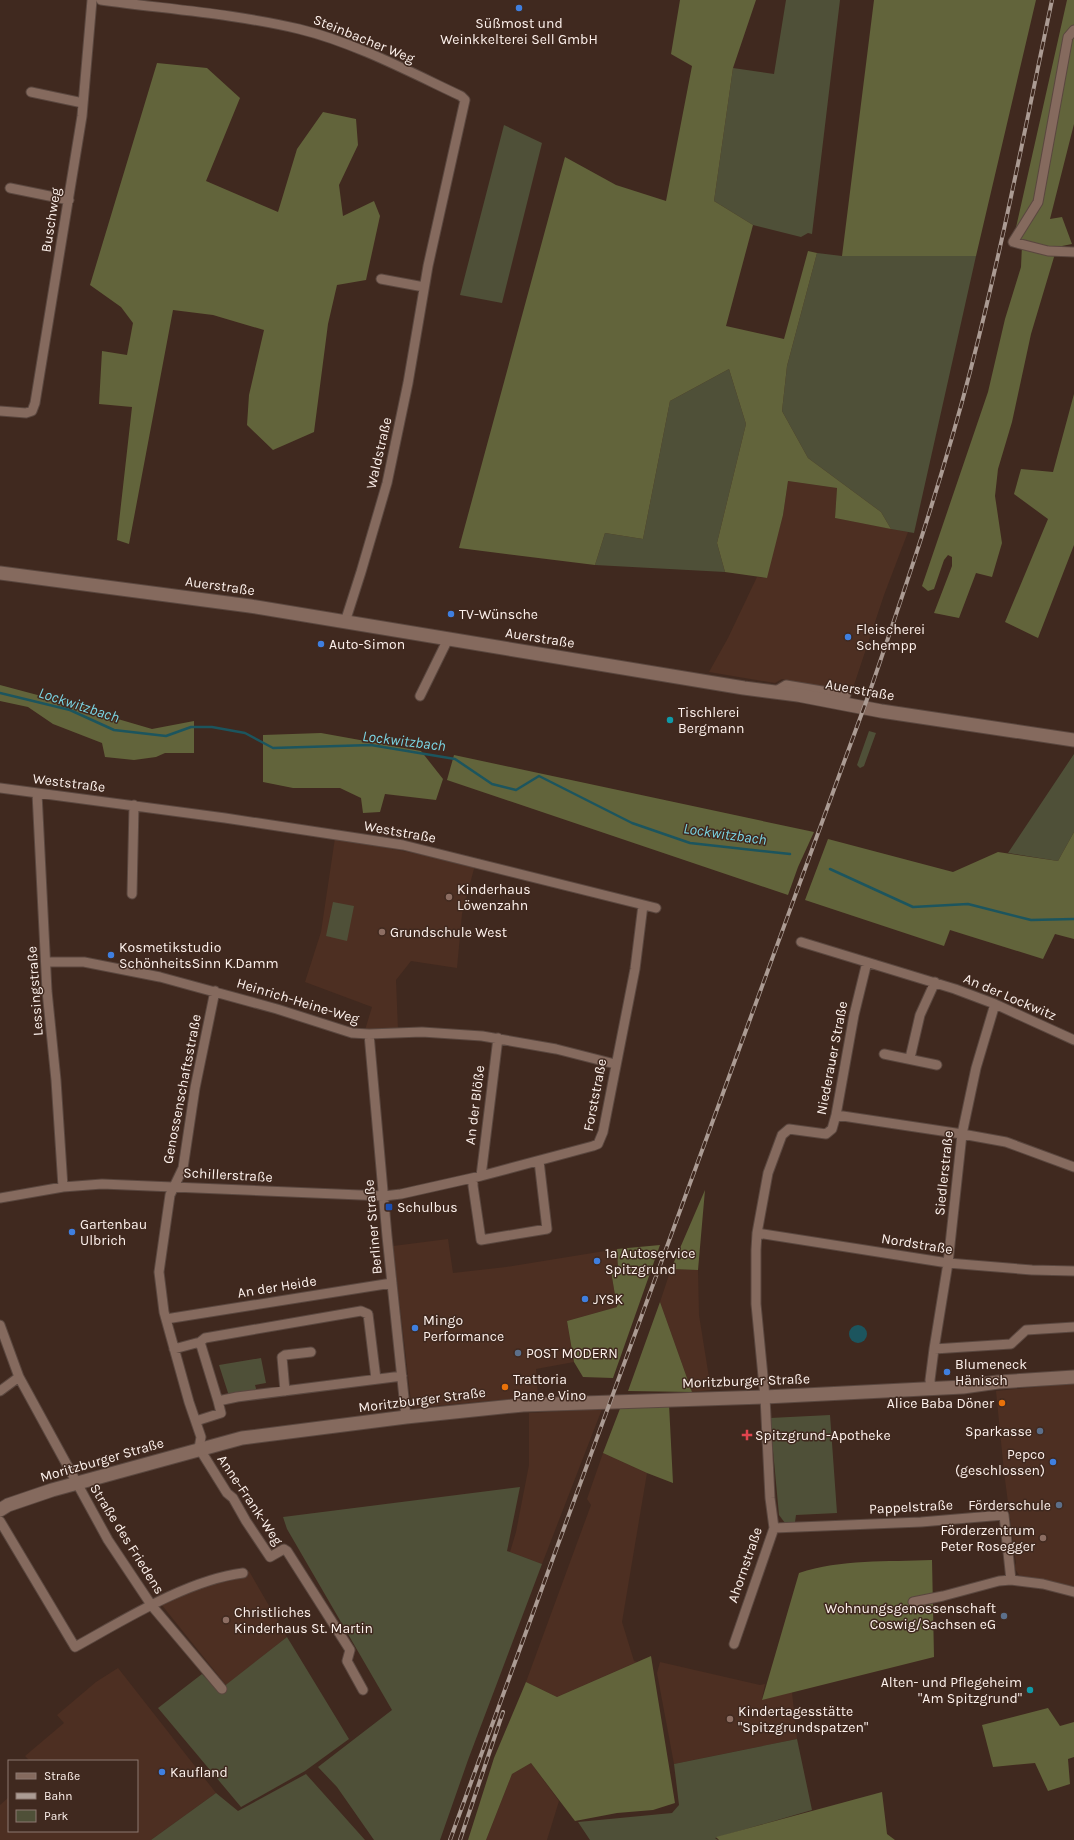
<svg xmlns="http://www.w3.org/2000/svg" width="1074" height="1840" font-family="Karla,sans-serif">
	<style>
		.built { fill: #4d2f22 }
		.green { fill: #4f5038 }
		.forest { fill: #62643b }
		.water { fill: #1c555e }
		.lines { fill: none; stroke-linecap: round; stroke-linejoin: round }
		.stream { stroke: #1c555e; stroke-width: 2.5 }
		.street-casing { stroke: #5a473f; stroke-width: 11 }
		.secondary-casing { stroke: #5a473f; stroke-width: 15 }
		.street { stroke: #856a5e; stroke-width: 9 }
		.secondary { stroke: #856a5e; stroke-width: 13 }
		.rail-casing { stroke: #ab9b93; stroke-width: 4 }
		.rail { stroke: #40291f; stroke-width: 2.5; stroke-dasharray: 8; stroke-linecap: butt }
		.shop-dot { fill: #3f7fe0; stroke: #40291f; stroke-width: 1.5 }
		.culture-dot { fill: #0f9aa8; stroke: #40291f; stroke-width: 1.5 }
		.education-dot { fill: #8d6e63; stroke: #40291f; stroke-width: 1.5 }
		.transit-dot { fill: #1a4fb4; stroke: #40291f; stroke-width: 1.5 }
		.service-dot { fill: #5c6f8a; stroke: #40291f; stroke-width: 1.5 }
		.food-dot { fill: #e8710a; stroke: #40291f; stroke-width: 1.5 }
		.health-dot { fill: #e0444e; stroke: #40291f; stroke-width: 1.5 }
		.labels { text-anchor: middle; dominant-baseline: central; stroke-width: 3; stroke-linejoin: round; paint-order: stroke }
		.poi-label { font-size: 14px; fill: #fdf1ec; stroke: #40291f; text-anchor: start }
		.street-label { font-size: 14px; fill: #fdf1ec; stroke: #40291f }
		.water-label { font-size: 15px; font-style: italic; fill: #7ad5e4; stroke: #40291f }
	</style>
	<rect width="100%" height="100%" fill="#40291f"/>
	<path class="built" d="M788,481L837,488L835,518L908,532L884,595L851,694L782,679L775,683L709,672L728,638L757,577L766,578L783,515Z
		M335,838L475,865L462,914L457,968L411,961L396,980L398,1030H365L372,1007L305,982L321,932Z
		M448,1239L453,1273L506,1267L617,1249L618,1269L611,1271L617,1307L567,1321L574,1362L536,1369L538,1396L415,1408L411,1401L393,1246Z
		M671,1269L698,1270L699,1315L711,1390L692,1392L660,1302Z
		M1074,1383V1590L1045,1581L1023,1577L1019,1575L1014,1567L1016,1563L1004,1472L996,1391Z
		M602,1409L542,1564L510,1552L516,1532L529,1465V1413Z
		M603,1453L647,1473L622,1622L634,1661L637,1662L557,1697L526,1682L591,1505L587,1499Z
		M249,1571L287,1637L226,1685L161,1604L205,1583Z
		M660,1662L760,1685L765,1684L762,1699L792,1692L797,1739L674,1764L657,1673Z
		M118,1668L216,1793L151,1840H0V1805L9,1797V1831H137V1761H30L25,1756L64,1723L57,1715L96,1682Z
		M531,1763L559,1801L547,1840H486L512,1774Z"/>
	<path class="green" d="M786,0H840L812,234L808,233L801,237L753,225L714,201L733,68L774,74Z
		M504,125L542,143L502,303L460,295Z
		M817,253L842,256H976L914,533L891,529L881,512L808,458L782,411L787,366Z
		M729,369L746,424L717,543L725,572L595,565L605,533L643,539L670,401Z
		M869,731L876,733L864,766L860,768L857,765Z
		M1074,754V832L1058,861L1008,853Z
		M333,902L354,906L347,941L326,936Z
		M261,1358L266,1383L255,1385L257,1392L229,1396L219,1365Z
		M830,1415L837,1513L796,1515L795,1522L785,1523L779,1515L770,1418Z
		M520,1487L507,1551L542,1564L468,1760L440,1840H374L337,1787L318,1767L392,1710L287,1529L283,1517Z
		M287,1637L349,1739L305,1771L241,1807L158,1708L202,1674L218,1691Z
		M797,1739L812,1810L715,1838L718,1840H590L578,1822L672,1813L679,1805L674,1764Z
		M306,1774L365,1840H151L216,1793L238,1811Z"/>
	<path class="forest" d="M680,0H756L733,68L714,201L753,225L726,326L784,339L808,251L817,253L787,366L782,411L808,458L881,512L891,529L835,518L837,488L788,481L783,515L767,578L725,572L717,543L746,424L729,369L670,401L643,539L605,533L595,565L459,548L565,157L616,185L666,201L692,66L671,54Z
		M874,0H1036L976,256H842Z
		M1067,0H1074V124L1050,219L1062,217L1072,244L1057,247L1031,334L1012,422L998,469L995,496L1002,543L992,577L976,573L959,618L934,613L952,566V557L948,555L944,560L934,589L928,591L922,586L988,392L1005,319L1021,267L1022,245L1015,232Z
		M157,63L207,68L240,98L206,181L278,212L297,149L323,112L356,119L358,145L339,185L343,216L374,201L380,216L366,280L337,285L328,324L314,432L273,450L247,425L249,395L264,330L213,315L173,310L129,544L117,540L132,407L99,404L102,351L127,355L133,323L121,307L90,285Z
		M1074,394V545L1038,638L1005,622L1048,519L1014,494L1021,469L1053,472Z
		M0,685L45,697L72,700L111,717L152,729L194,721V753H165L156,757L134,760L105,757L102,743L53,724L28,707L0,701Z
		M321,733L421,751L443,779L436,800L385,794L380,812L363,813L361,798L340,788H293L263,782V735Z
		M454,755L814,832L798,867L788,895L447,780Z
		M1074,832V939L1055,934L1043,959L950,930L944,946L805,900L828,839L953,872L998,852L1058,861Z
		M705,1190L698,1270L671,1269Z
		M660,1245L613,1378L583,1377L574,1362L567,1321L617,1307L611,1271L618,1269L617,1249Z
		M660,1302L692,1392L628,1391Z
		M669,1404L673,1483L647,1473L603,1453L621,1406Z
		M932,1560L934,1657L762,1700L799,1573C841,1559 887,1562 932,1560Z
		M651,1656L675,1803L653,1810L617,1813L575,1821L531,1763L512,1774L486,1840H468L494,1758L526,1682L557,1697Z
		M1048,1708L1060,1726L1074,1722V1757L1068,1759L1070,1784L1048,1791L1035,1763L993,1767L982,1725Z
		M882,1792L887,1834L895,1840H719L716,1837Z"/>
	<path class="water" d="M849 1334a9 9 0 1 1 18 0a9 9 0 1 1-18 0Z"/>
	<g class="lines">
		<path class="stream" d="M0,693L70,710L114,730L166,736L191,727H212L245,733L273,748L371,745L455,759L492,784L516,790L539,776L632,823L690,843L790,854
			M830,869L913,907L968,904L1031,920L1074,919"/>
		<defs>
			<path id="street" d="M101,0C166,9 236,14 299,29C353,42 410,72 461,96L465,100L428,266L408,383L387,483L361,572L345,622
				M1074,30L1068,37L1038,202L1013,242L1048,251L1074,252
				M31,92L83,103
				M10,188L69,200
				M381,279L424,287
				M0,411L26,413L32,411L35,403L82,116L92,0
				M776,691L786,685L846,695
				M420,696L448,639
				M0,788L225,818L403,845L656,908
				M37,793L47,991L56,1080L63,1187
				M132,894L134,805
				M801,942L955,989L995,1004L1074,1040
				M46,962H84L160,977L277,1009L352,1033L369,1034L422,1032L482,1036L556,1049L615,1064
				M215,991L195,1088L183,1168L170,1195L159,1272L164,1312L189,1402L201,1437L199,1448L227,1493L233,1498L246,1521L270,1557L284,1549L287,1551L350,1650L347,1661L363,1690
				M369,1034L387,1236L406,1417
				M884,1054L937,1065
				M910,1058L920,1015L935,982
				M836,1115L962,1134L1006,1142L1074,1167
				M481,1176L498,1038
				M473,1178V1186L481,1240L547,1229L539,1161
				M0,1198L63,1187L102,1184L384,1196L401,1194L481,1176L593,1146L598,1144L603,1132L635,969L643,905
				M757,1233L948,1263L1032,1270L1074,1271
				M166,1319L392,1283
				M0,1325L19,1377L108,1540L152,1606L222,1689
				M200,1342L218,1401L237,1397L402,1376
				M174,1349L200,1342L205,1338L361,1311L368,1314L376,1379
				M934,1349L1011,1344L1026,1330L1074,1327
				M931,1388L930,1380L934,1349L948,1263L962,1134L976,1068L995,1004
				M0,1391L19,1377
				M285,1391L282,1357L285,1355L311,1352
				M196,1421L221,1413L218,1401
				M0,1521L75,1647C124,1620 187,1580 243,1573
				M774,1528L921,1522L1004,1515L1011,1580L999,1581L943,1596L913,1602
				M1011,1580L1043,1584L1074,1592
				M734,1644L774,1528L770,1498L765,1397L756,1304V1250L757,1233L768,1173L782,1135L789,1129L826,1134L832,1129L836,1115L854,1015L867,962"/>
			<path id="secondary" d="M0,573L250,606L744,688L798,695L881,711L1074,740
				M0,1510L8,1505L52,1490L242,1438L406,1417L523,1405L765,1397L963,1387L998,1382L1074,1377"/>
		</defs>
		<use href="#street" class="street-casing"/>
		<use href="#secondary" class="secondary-casing"/>
		<use href="#street" class="street"/>
		<use href="#secondary" class="secondary"/>
		<defs>
			<path id="rail" d="M450,1840L870,691C906,586 942,480 970,372C1002,249 1026,124 1052,0
				M460,1840L503,1712"/>
		</defs>
		<use href="#rail" class="rail-casing"/>
		<use href="#rail" class="rail"/>
	</g>
	<g class="shop-dot">
		<circle cx="519" cy="8" r="4"/>
		<circle cx="451" cy="614" r="4"/>
		<circle cx="848" cy="637" r="4"/>
		<circle cx="321" cy="644" r="4"/>
		<circle cx="111" cy="955" r="4"/>
		<circle cx="72" cy="1232" r="4"/>
		<circle cx="597" cy="1261" r="4"/>
		<circle cx="585" cy="1299" r="4"/>
		<circle cx="415" cy="1328" r="4"/>
		<circle cx="947" cy="1372" r="4"/>
		<circle cx="1053" cy="1462" r="4"/>
		<circle cx="162" cy="1772" r="4"/>
	</g>
	<g class="culture-dot">
		<circle cx="670" cy="720" r="4"/>
		<circle cx="1030" cy="1690" r="4"/>
	</g>
	<g class="education-dot">
		<circle cx="449" cy="897" r="4"/>
		<circle cx="382" cy="932" r="4"/>
		<circle cx="1043" cy="1538" r="4"/>
		<circle cx="226" cy="1620" r="4"/>
		<circle cx="730" cy="1719" r="4"/>
	</g>
	<rect class="transit-dot" x="385" y="1203" width="8" height="8" rx="2"/>
	<g class="service-dot">
		<circle cx="518" cy="1353" r="4"/>
		<circle cx="1040" cy="1431" r="4"/>
		<circle cx="1059" cy="1505" r="4"/>
		<circle cx="1004" cy="1616" r="4"/>
	</g>
	<g class="food-dot">
		<circle cx="505" cy="1387" r="4"/>
		<circle cx="1002" cy="1403" r="4"/>
	</g>
	<path class="health-dot" d="M745 1429h4v4h4v4h-4v4h-4v-4h-4v-4h4z"/>
	<g class="labels">
		<g class="poi-label">
			<text x="519" y="23" text-anchor="middle">Süßmost und<tspan x="519" dy="16">Weinkkelterei Sell GmbH</tspan></text>
			<text x="459" y="614">TV-Wünsche</text>
			<text x="856" y="629">Fleischerei<tspan x="856" dy="16">Schempp</tspan></text>
			<text x="329" y="644">Auto-Simon</text>
			<text x="678" y="712">Tischlerei<tspan x="678" dy="16">Bergmann</tspan></text>
			<text x="457" y="889">Kinderhaus<tspan x="457" dy="16">Löwenzahn</tspan></text>
			<text x="390" y="932">Grundschule West</text>
			<text x="119" y="947">Kosmetikstudio<tspan x="119" dy="16">SchönheitsSinn K.Damm</tspan></text>
			<text x="397" y="1207">Schulbus</text>
			<text x="80" y="1224">Gartenbau<tspan x="80" dy="16">Ulbrich</tspan></text>
			<text x="605" y="1253">1a Autoservice<tspan x="605" dy="16">Spitzgrund</tspan></text>
			<text x="593" y="1299">JYSK</text>
			<text x="423" y="1320">Mingo<tspan x="423" dy="16">Performance</tspan></text>
			<text x="526" y="1353">POST MODERN</text>
			<text x="955" y="1364">Blumeneck<tspan x="955" dy="16">Hänisch</tspan></text>
			<text x="513" y="1379">Trattoria<tspan x="513" dy="16">Pane e Vino</tspan></text>
			<text x="994" y="1403" text-anchor="end">Alice Baba Döner</text>
			<text x="1032" y="1431" text-anchor="end">Sparkasse</text>
			<text x="755" y="1435">Spitzgrund-Apotheke</text>
			<text x="1045" y="1454" text-anchor="end">Pepco<tspan x="1045" dy="16">(geschlossen)</tspan></text>
			<text x="1051" y="1505" text-anchor="end">Förderschule</text>
			<text x="1035" y="1530" text-anchor="end">Förderzentrum<tspan x="1035" dy="16">Peter Rosegger</tspan></text>
			<text x="996" y="1608" text-anchor="end">Wohnungsgenossenschaft<tspan x="996" dy="16">Coswig/Sachsen eG</tspan></text>
			<text x="234" y="1612">Christliches<tspan x="234" dy="16">Kinderhaus St. Martin</tspan></text>
			<text x="1022" y="1682" text-anchor="end">Alten- und Pflegeheim<tspan x="1022" dy="16">"Am Spitzgrund"</tspan></text>
			<text x="738" y="1711">Kindertagesstätte<tspan x="738" dy="16">"Spitzgrundspatzen"</tspan></text>
			<text x="170" y="1772">Kaufland</text>
		</g>
		<g class="street-label">
			<text transform="translate(364 39) rotate(22)">Steinbacher Weg</text>
			<text transform="translate(51 220) rotate(-81)">Buschweg</text>
			<text transform="translate(379 453) rotate(-77)">Waldstraße</text>
			<text transform="translate(220 586) rotate(8)">Auerstraße</text>
			<text transform="translate(540 638) rotate(9)">Auerstraße</text>
			<text transform="translate(860 690) rotate(10)">Auerstraße</text>
			<text transform="translate(69 783) rotate(7)">Weststraße</text>
			<text transform="translate(400 832) rotate(10)">Weststraße</text>
			<text transform="translate(35 991) rotate(-94)">Lessingstraße</text>
			<text transform="translate(1010 997) rotate(23)">An der Lockwitz</text>
			<text transform="translate(298 1001) rotate(17)">Heinrich-Heine-Weg</text>
			<text transform="translate(832 1058) rotate(-79)">Niederauer Straße</text>
			<text transform="translate(182 1089) rotate(-79)">Genossenschaftsstraße</text>
			<text transform="translate(595 1095) rotate(-79)">Forststraße</text>
			<text transform="translate(475 1105) rotate(-83)">An der Blöße</text>
			<text transform="translate(944 1173) rotate(-84)">Siedlerstraße</text>
			<text transform="translate(228 1175) rotate(3)">Schillerstraße</text>
			<text transform="translate(373 1227) rotate(-95)">Berliner Straße</text>
			<text transform="translate(917 1244) rotate(9)">Nordstraße</text>
			<text transform="translate(277 1287) rotate(-9)">An der Heide</text>
			<text transform="translate(746 1381) rotate(-2)">Moritzburger Straße</text>
			<text transform="translate(422 1400) rotate(-7)">Moritzburger Straße</text>
			<text transform="translate(102 1460) rotate(-16)">Moritzburger Straße</text>
			<text transform="translate(250 1500) rotate(56)">Anne-Frank-Weg</text>
			<text transform="translate(911 1507) rotate(-3)">Pappelstraße</text>
			<text transform="translate(127 1539) rotate(58)">Straße des Friedens</text>
			<text transform="translate(745 1565) rotate(-71)">Ahornstraße</text>
		</g>
		<g class="water-label">
			<text transform="translate(79 705) rotate(18)">Lockwitzbach</text>
			<text transform="translate(404 741) rotate(7)">Lockwitzbach</text>
			<text transform="translate(725 834) rotate(8)">Lockwitzbach</text>
		</g>
	</g>
	<rect x="8" y="1760" width="130" height="72" fill="#40291f" stroke="#8c7971"/>
	<rect x="16" y="1773" width="20" height="6" fill="#856a5e" stroke="#8c7971"/>
	<text x="44" y="1780" font-size="12" fill="#fdf1ec">Straße</text>
	<rect x="16" y="1793" width="20" height="6" fill="#ab9b93" stroke="#8c7971"/>
	<text x="44" y="1800" font-size="12" fill="#fdf1ec">Bahn</text>
	<rect x="16" y="1810" width="20" height="12" fill="#4f5038" stroke="#8c7971"/>
	<text x="44" y="1820" font-size="12" fill="#fdf1ec">Park</text>
</svg>
